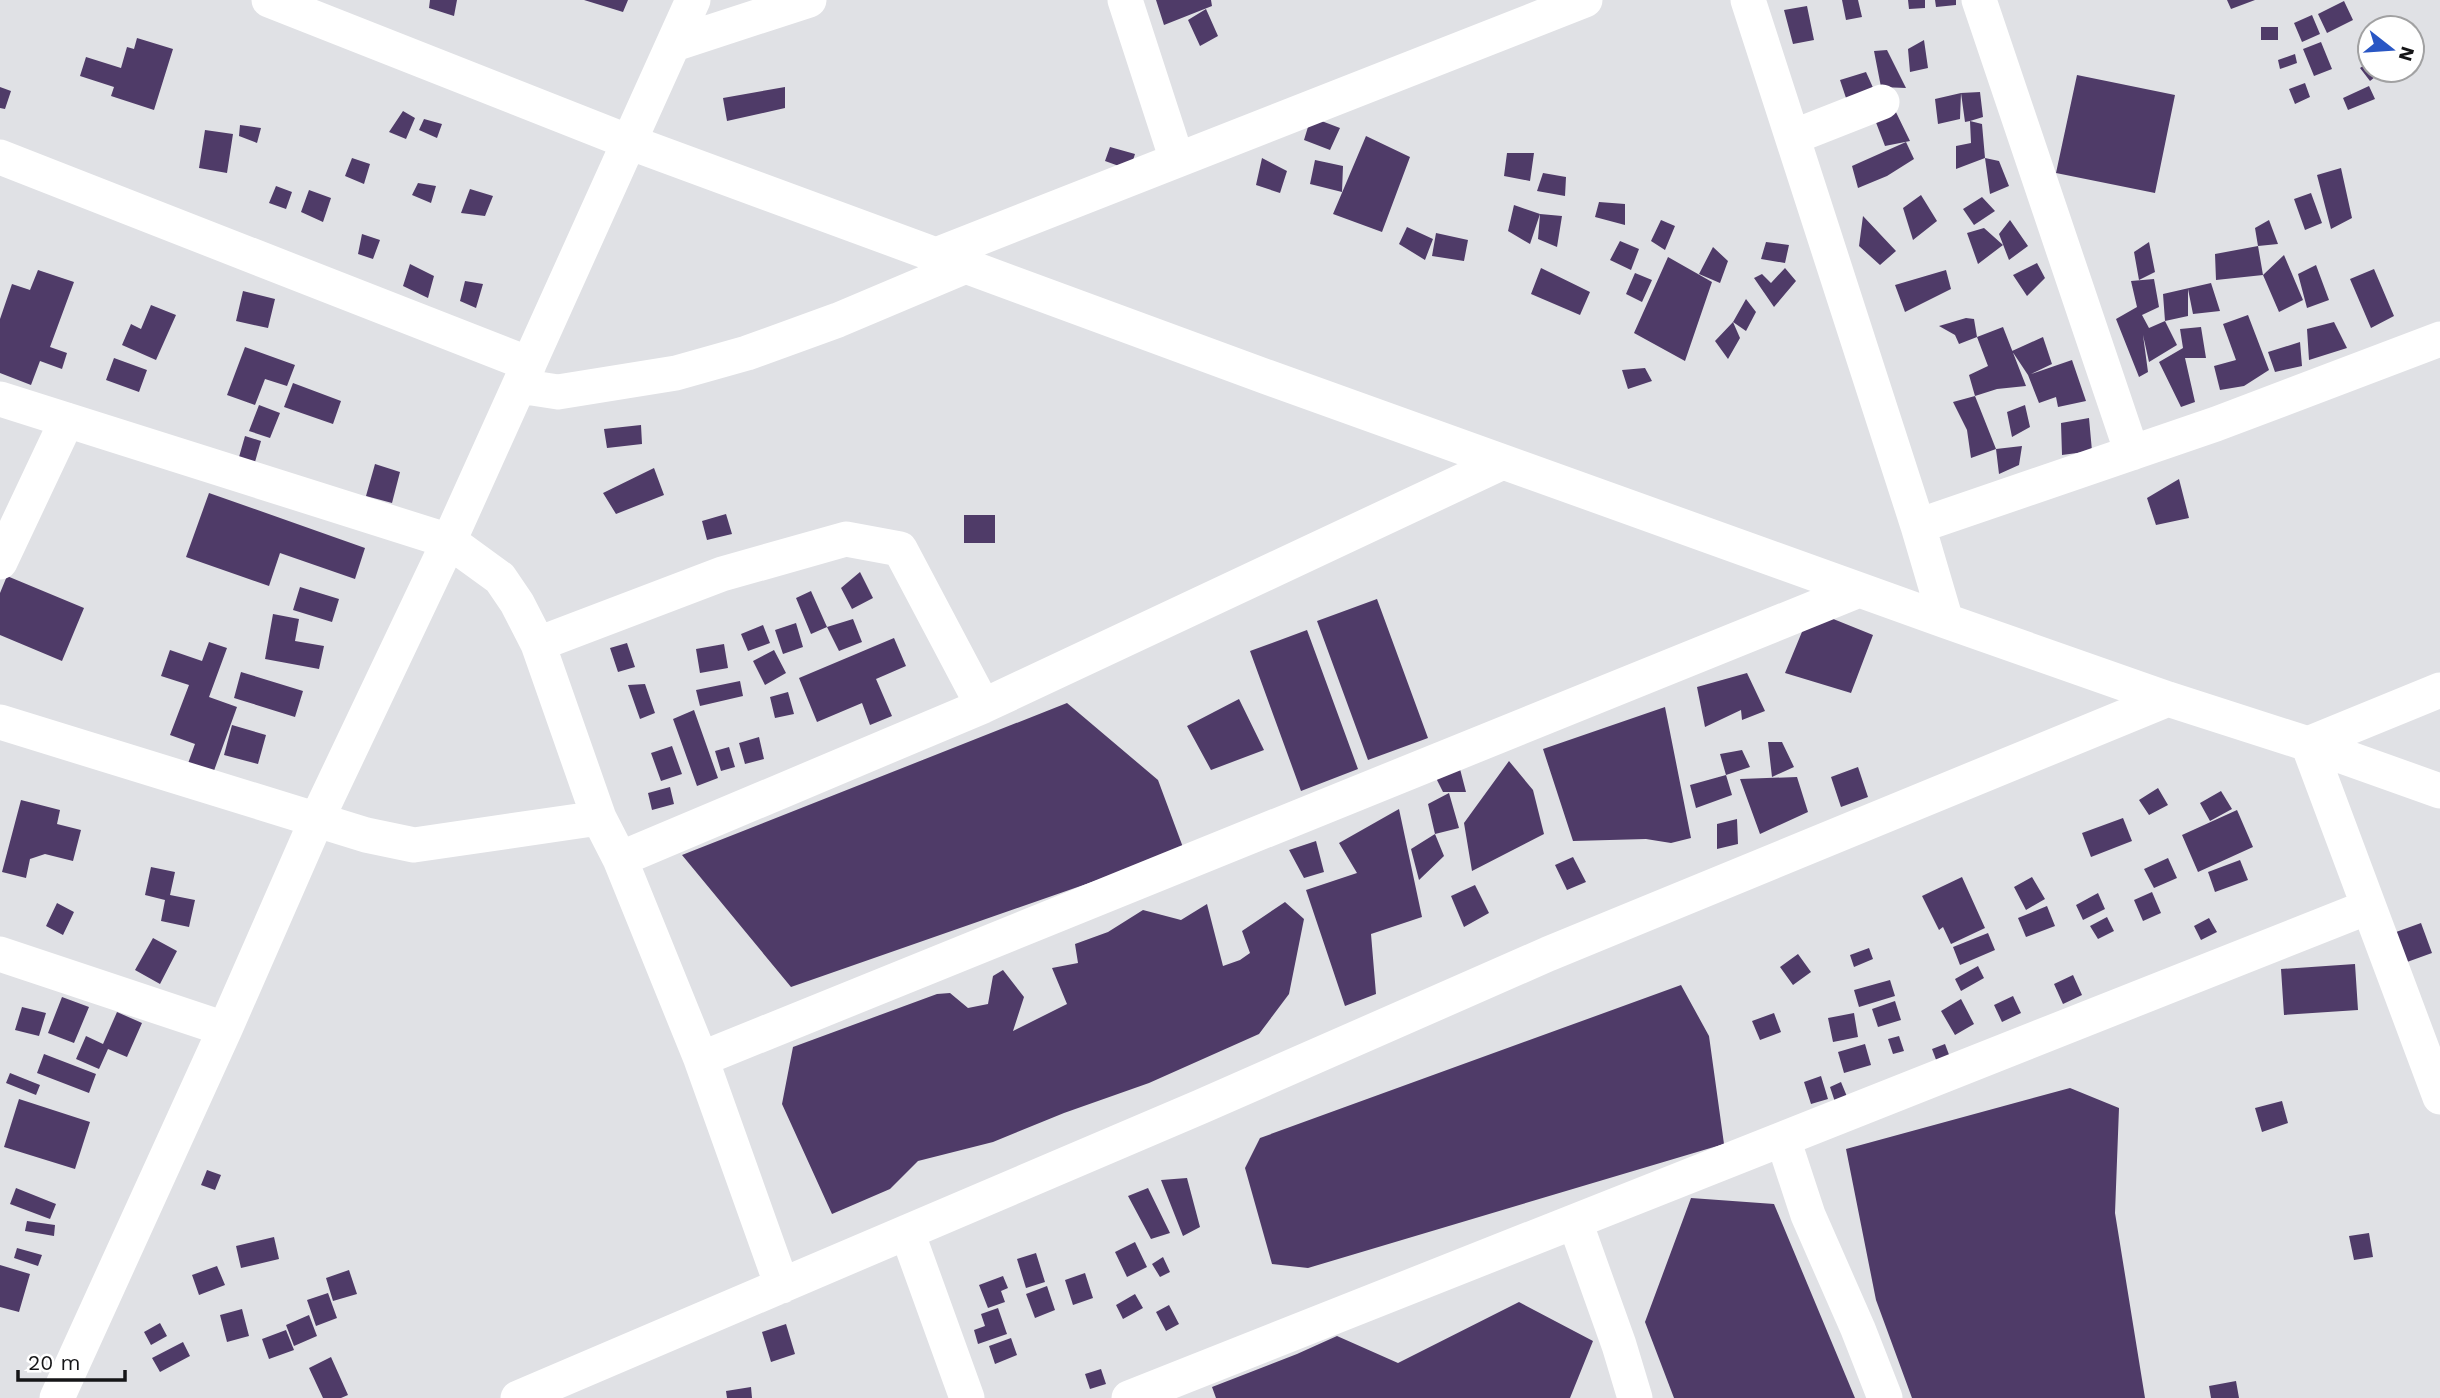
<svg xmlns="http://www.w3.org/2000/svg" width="2440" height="1398" font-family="'Work Sans',sans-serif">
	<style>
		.building { fill: #4f3b68 }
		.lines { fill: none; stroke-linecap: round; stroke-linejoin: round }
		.minor { stroke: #fff; stroke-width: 35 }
	</style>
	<rect width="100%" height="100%" fill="#e0e1e5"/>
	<path class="building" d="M430,0H457L454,16L429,8Z
		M584,0H628L623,12Z
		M1156,0H1211L1212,6L1164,25Z
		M1842,0H1858L1862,17L1846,20Z
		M1908,0H1925V8L1909,9Z
		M1935,0H1956V5L1936,7Z
		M2227,0H2255L2231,9Z
		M2344,1L2353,20L2327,33L2318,14Z
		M1807,6L1814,40L1793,44L1784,10Z
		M1206,9L1218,36L1200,46L1188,20Z
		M2312,15L2320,34L2302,42L2294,23Z
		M2261,27H2278V40H2261Z
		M137,38L173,49L154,110L111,96L114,87L80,76L86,57L121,68L127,47L134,49Z
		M1924,40L1928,68L1910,72L1908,49Z
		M2321,42L2332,69L2314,76L2303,49Z
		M1887,50L1906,88L1881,87L1874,51Z
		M2295,54L2297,63L2280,69L2278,60Z
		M2370,61V70H2378L2380,73L2370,81L2360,68Z
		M1866,72L1875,92L1848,104L1840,80Z
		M2077,75L2175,95L2155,193L2056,173Z
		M2305,83L2310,97L2295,104L2289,89Z
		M2369,86L2375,99L2348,110L2343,98Z
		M0,87L11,91L5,109L0,108Z
		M785,87V108L727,121L723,98Z
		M1980,92L1983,117L1970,121L1982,124L1985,158L1999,161L2009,186L1990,194L1985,158L1956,169V146L1971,143L1970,121L1965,122L1961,93Z
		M1961,93L1960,119L1938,124L1935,99Z
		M1892,104L1910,141L1885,146L1872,112Z
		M403,111L415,118L406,139L389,132Z
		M1311,117L1340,128L1330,150L1304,140Z
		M424,119L442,124L437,138L419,130Z
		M240,125L261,128L257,143L239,136Z
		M205,130L233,134L227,173L199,168Z
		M1366,136L1410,157L1382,232L1333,214Z
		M1906,142L1914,159L1887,176L1858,188L1852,166Z
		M1110,147L1135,154L1130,170L1105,161Z
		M1507,153H1534L1530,181L1504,176Z
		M352,158L370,164L364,184L345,176Z
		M1262,158L1287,171L1280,193L1256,185Z
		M1315,160L1343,166L1342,192L1310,184Z
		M2341,168L2352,218L2331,229L2317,175Z
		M1543,173L1566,177L1565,196L1537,191Z
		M418,183L436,186L431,203L412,195Z
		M276,186L292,192L286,209L269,203Z
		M470,189L493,196L485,216L461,213Z
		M309,190L331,198L323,222L301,212Z
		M2311,193L2322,223L2305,230L2294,199Z
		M1921,195L1937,221L1913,240L1903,208Z
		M1982,197L1995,211L1974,225L1963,209Z
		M1599,202L1625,204V225L1595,217Z
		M1514,205L1540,214L1562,216L1557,247L1538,239L1540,214L1530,244L1508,231Z
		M1863,216L1896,251L1880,265L1859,246Z
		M1661,220L1675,226L1665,250L1651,241Z
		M2010,220L2028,246L2009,260L1999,234Z
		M2269,220L2278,244L2258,246L2263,275L2216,280L2215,254L2258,246L2255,228Z
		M1407,227L1433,239L1425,260L1399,244Z
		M1984,228L2003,245L1978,264L1967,233Z
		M1436,233L1468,240L1464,261L1432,256Z
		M362,234L380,240L373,259L358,254Z
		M1620,241L1639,249L1631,270L1610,260Z
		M1766,242L1789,245L1785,263L1761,259Z
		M2149,242L2155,272L2139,280L2134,252Z
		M1713,247L1728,261L1720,283L1699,274Z
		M2284,255L2303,300L2279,312L2263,275Z
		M1668,257L1712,282L1685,361L1634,333Z
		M2037,263L2045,278L2027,296L2013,275Z
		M410,264L434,276L428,298L403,286Z
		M2316,265L2329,300L2307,308L2298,274Z
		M1541,268L1590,292L1580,315L1531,294Z
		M1785,268L1796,281L1774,307L1754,278L1762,274L1771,283Z
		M2374,269L2394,316L2371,328L2350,279Z
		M38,270L74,282L50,347L67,353L62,369L40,361L31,385L0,373V319L12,284L30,290Z
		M1946,270L1951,289L1905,312L1895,285Z
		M1635,273L1652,280L1642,302L1626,294Z
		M2154,279L2159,307L2142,315L2149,328L2165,321L2177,345L2149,362L2143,335L2148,372L2139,377L2116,319L2137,307L2131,281Z
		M465,281L483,284L476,308L460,301Z
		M2211,283L2220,311L2193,314L2188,289V316L2165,321L2163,294Z
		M243,291L275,299L268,328L236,321Z
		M1746,299L1756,312L1746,331L1733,322Z
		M151,305L176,315L156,360L122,345L131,324L141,329Z
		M2248,315L2269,370L2244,386L2220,390L2214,366L2236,360L2223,324Z
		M1966,318L1974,319L1977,337L1959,344L1955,335L1939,326Z
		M1733,322L1740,338L1728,359L1715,341Z
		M2334,322L2347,348L2309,360L2307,329Z
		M2003,327L2026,386L1997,389L1975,396L1996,449L1971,458L1967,430L1953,402L1975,396L1969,375L1988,366L1977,337Z
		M2201,327L2206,358H2185L2195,402L2181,407L2159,362L2183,348L2180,329Z
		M2043,337L2052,364L2031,374L2072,360L2086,401L2058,407L2056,397L2039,403L2028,375L2012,351Z
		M2300,342L2302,366L2275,372L2268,352Z
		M245,347L295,365L287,386L265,379L255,405L227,395Z
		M114,358L147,370L139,392L106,380Z
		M1645,368L1652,381L1628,389L1622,370Z
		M293,383L341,401L333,424L284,407Z
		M259,405L280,413L270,438L249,431Z
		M2025,405L2030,427L2012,437L2007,412Z
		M2089,418L2092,451L2062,455L2061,423Z
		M641,425L642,444L607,448L604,429Z
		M245,436L261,441L255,462L239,457Z
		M2022,446L2019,465L1999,474L1996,449Z
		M375,464L400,472L392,503L366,496Z
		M654,468L664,495L616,514L603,493Z
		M2179,479L2189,518L2156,525L2147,498Z
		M209,493L365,548L355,579L280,553L269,586L186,557Z
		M726,514L732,534L707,540L702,521Z
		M964,515H995V543H964Z
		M860,572L873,598L852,609L841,588Z
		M7,576L84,608L62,661L0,635V593Z
		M300,587L339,599L332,622L293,610Z
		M811,591L827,627L811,634L796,598Z
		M1377,599L1428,738L1368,760L1317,621Z
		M1811,610L1873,635L1851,693L1785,673Z
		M273,614L299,619L295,641L324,646L319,669L265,659Z
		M853,619L862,642L839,651L827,627Z
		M796,623L803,647L783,654L775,630Z
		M763,625L770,643L748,651L741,634Z
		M1307,630L1358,769L1301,791L1250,651Z
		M894,638L906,666L876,679L892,716L870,725L862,703L817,722L799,678Z
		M209,642L227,648L209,697L237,707L211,779L186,769L195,744L170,735L189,685L161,676L170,650L202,661Z
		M627,643L635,667L618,672L610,648Z
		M724,644L728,668L700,673L696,649Z
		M774,650L786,673L765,685L753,661Z
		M241,672L303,691L295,717L234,698Z
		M1747,673L1765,711L1742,720L1741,710L1705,727L1697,687Z
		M740,681L743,696L700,706L696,690Z
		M645,684L655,713L640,719L628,685Z
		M788,692L794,714L775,718L770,697Z
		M1239,699L1264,750L1211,770L1187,726Z
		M1067,703L1158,780L1184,850L791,987L682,855Z
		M1665,707L1691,838L1671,843L1646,839L1573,841L1543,749Z
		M694,710L718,778L697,786L673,719Z
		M232,725L266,735L258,764L224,755Z
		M759,737L764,759L745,764L739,743Z
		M1768,742H1782L1794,767L1772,777Z
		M672,746L682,774L661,781L651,753Z
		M729,747L735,767L721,771L715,751Z
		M1742,750L1750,767L1726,775L1732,795L1696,808L1690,785L1726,775L1720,754Z
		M1509,761L1533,790L1544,834L1472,871L1464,823Z
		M1858,767L1868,797L1841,807L1831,777Z
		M1460,769L1466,792H1443L1434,774Z
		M1797,777L1808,812L1760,834L1740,779Z
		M670,787L674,804L652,810L648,793Z
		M2158,788L2168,805L2149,815L2139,800Z
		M2221,791L2232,809L2210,821L2200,803Z
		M1449,793L1459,828L1435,834L1428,804Z
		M21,800L60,810L57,824L81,830L73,861L45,854L30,859L26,878L2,872Z
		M1399,809L1422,917L1371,934L1376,994L1345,1006L1306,890L1357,873L1339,843Z
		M2237,810L2253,847L2198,872L2182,835Z
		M2123,818L2132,841L2091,857L2082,833Z
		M1737,819L1738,844L1717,849V824Z
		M1435,834L1444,856L1419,880L1411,849Z
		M1316,841L1324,872L1304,878L1289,850Z
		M1573,857L1586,882L1567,890L1555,865Z
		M2168,858L2177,878L2154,888L2144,869Z
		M2240,860L2248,880L2215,892L2208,872Z
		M151,867L175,872L170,895L195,900L189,927L161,921L165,900L145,895Z
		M1962,877L1985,928L1951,944L1943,927L1939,930L1922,896Z
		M2032,877L2045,899L2026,910L2014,887Z
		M1475,885L1489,913L1464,927L1451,896Z
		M2152,892L2161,913L2143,921L2134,900Z
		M2098,893L2105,909L2083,920L2076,905Z
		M1285,902L1304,919L1289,994L1259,1034L1149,1083L1064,1113L993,1142L918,1161L890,1189L832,1214L782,1104L793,1047L937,994L950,993L968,1008L988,1004L993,976L1003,970L1024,997L1013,1031L1067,1004L1052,968L1078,963L1075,944L1108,932L1143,910L1181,920L1207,904L1223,966L1240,960L1250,953L1242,931Z
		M57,903L74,912L63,935L46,926Z
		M2047,906L2055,926L2026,937L2018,918Z
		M2107,917L2114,931L2098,939L2090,926Z
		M2209,918L2217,932L2201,940L2194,926Z
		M2421,923L2432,953L2396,966L2385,936Z
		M1988,933L1995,950L1960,965L1953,947Z
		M153,938L177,951L160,984L135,970Z
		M1869,948L1873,959L1854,967L1850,955Z
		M1798,954L1811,972L1793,985L1780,967Z
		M2355,964L2358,1010L2284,1015L2281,969Z
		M1978,966L1984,978L1961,991L1955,979Z
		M2073,975L2082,995L2063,1004L2054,984Z
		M1890,980L1895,996L1859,1007L1854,990Z
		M1681,985L1709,1036L1724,1144L1308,1268L1272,1264L1245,1168L1260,1138Z
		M2013,996L2021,1013L2002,1022L1994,1005Z
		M62,997L89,1007L74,1043L48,1033Z
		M1961,999L1974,1024L1955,1035L1941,1011Z
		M1895,1001L1901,1020L1878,1027L1872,1009Z
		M22,1007L46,1013L39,1036L15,1030Z
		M117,1012L142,1023L127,1057L108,1049L99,1069L76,1059L86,1036L103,1044Z
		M1774,1013L1781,1032L1760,1040L1752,1021Z
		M1854,1013L1858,1037L1833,1042L1828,1018Z
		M1899,1036L1904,1051L1893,1054L1888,1039Z
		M1865,1044L1871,1065L1844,1073L1838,1052Z
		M1945,1044L1951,1060L1938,1065L1932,1049Z
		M44,1054L96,1074L89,1093L37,1073Z
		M10,1073L40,1085L36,1095L6,1083Z
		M1821,1076L1828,1099L1811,1104L1804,1082Z
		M1841,1082L1848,1099L1836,1105L1830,1087Z
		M2070,1088L2119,1108L2115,1213L2145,1398H1912L1876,1300L1846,1149Z
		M19,1099L90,1122L75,1169L4,1147Z
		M2282,1101L2288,1123L2262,1132L2255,1108Z
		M207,1170L221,1175L215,1190L201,1185Z
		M1187,1178L1200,1227L1183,1236L1161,1180Z
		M16,1188L56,1204L50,1219L10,1204Z
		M1148,1188L1170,1233L1151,1239L1128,1196Z
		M1691,1198L1774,1204L1855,1398H1674L1645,1322Z
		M27,1221L55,1225L54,1236L25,1231Z
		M2369,1233L2373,1257L2354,1260L2349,1236Z
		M274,1237L279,1259L241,1268L236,1246Z
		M1135,1242L1147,1267L1127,1277L1115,1252Z
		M17,1248L42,1255L38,1266L14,1258Z
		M1036,1253L1045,1282L1026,1288L1017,1259Z
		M1163,1257L1170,1272L1160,1277L1152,1264Z
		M0,1265L30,1274L19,1312L0,1307Z
		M217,1266L225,1285L199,1295L192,1275Z
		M349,1270L357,1294L333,1301L326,1278Z
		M1085,1273L1093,1298L1073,1305L1065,1280Z
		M1003,1276L1008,1288L1001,1291L1005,1302L988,1308L979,1285Z
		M1047,1286L1055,1310L1035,1318L1026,1294Z
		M328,1293L337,1318L316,1326L307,1300Z
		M1135,1294L1143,1308L1123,1319L1116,1305Z
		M1519,1302L1593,1341L1570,1398H1216L1212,1387L1297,1354L1337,1336L1398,1363Z
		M1169,1305L1179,1324L1166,1331L1156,1312Z
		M998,1308L1007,1334L978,1344L974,1330L985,1326L981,1314Z
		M242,1309L249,1336L227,1342L220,1315Z
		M309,1315L317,1336L294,1346L286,1325Z
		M160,1323L167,1336L151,1345L144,1332Z
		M786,1324L795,1354L771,1362L762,1332Z
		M286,1330L294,1350L269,1359L262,1339Z
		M1011,1338L1017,1355L995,1364L989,1346Z
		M183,1342L190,1356L160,1372L152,1358Z
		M331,1357L348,1395L341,1398H323L309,1368Z
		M1101,1369L1106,1384L1090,1389L1085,1374Z
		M2236,1381L2239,1398H2211L2209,1386Z
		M751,1387L752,1398H727L726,1391Z"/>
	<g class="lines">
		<path class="minor" d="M269,0L629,142L1267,377L1946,621L2168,699L2308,744L2440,791
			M1125,0L1177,160
			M1748,0L1918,526L1946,621
			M1979,0L2132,453
			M674,44L809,0
			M1793,137L1882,102
			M0,157L529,364
			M936,255L1585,0
			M519,386L558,392L676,373L747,353L838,320L966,266
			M0,399L449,541L500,578L517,603L538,644L599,818L620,859L701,1059L782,1286
			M1918,526L2216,424L2440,339
			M0,562L67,420
			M538,644L722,574L846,539L900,549L983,706
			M2440,690L2308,744L2440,1097
			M0,722L366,835L414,845L599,818
			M620,859L983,706L1503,462
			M0,954L225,1029
			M701,1059L1859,590
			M1783,1139L1808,1215L1858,1329L1885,1398
			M1575,1222L1619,1345L1635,1398
			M907,1232L967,1398
			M57,1398L225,1029L317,819L449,541L693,0
			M518,1398L1200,1107L1548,954L2168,699
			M1129,1398L2368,907"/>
	</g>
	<g transform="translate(2391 49) rotate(107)"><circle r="33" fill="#ffffff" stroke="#a1a1a2" stroke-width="2"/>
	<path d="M0-5L12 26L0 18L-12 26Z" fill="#2956c4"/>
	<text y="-10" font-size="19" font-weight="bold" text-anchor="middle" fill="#151517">N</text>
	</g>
	<path d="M18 1370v10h107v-10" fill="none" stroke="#151517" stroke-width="3.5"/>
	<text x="28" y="1370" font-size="21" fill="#151517" stroke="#ffffff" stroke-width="5" paint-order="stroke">20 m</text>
</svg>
